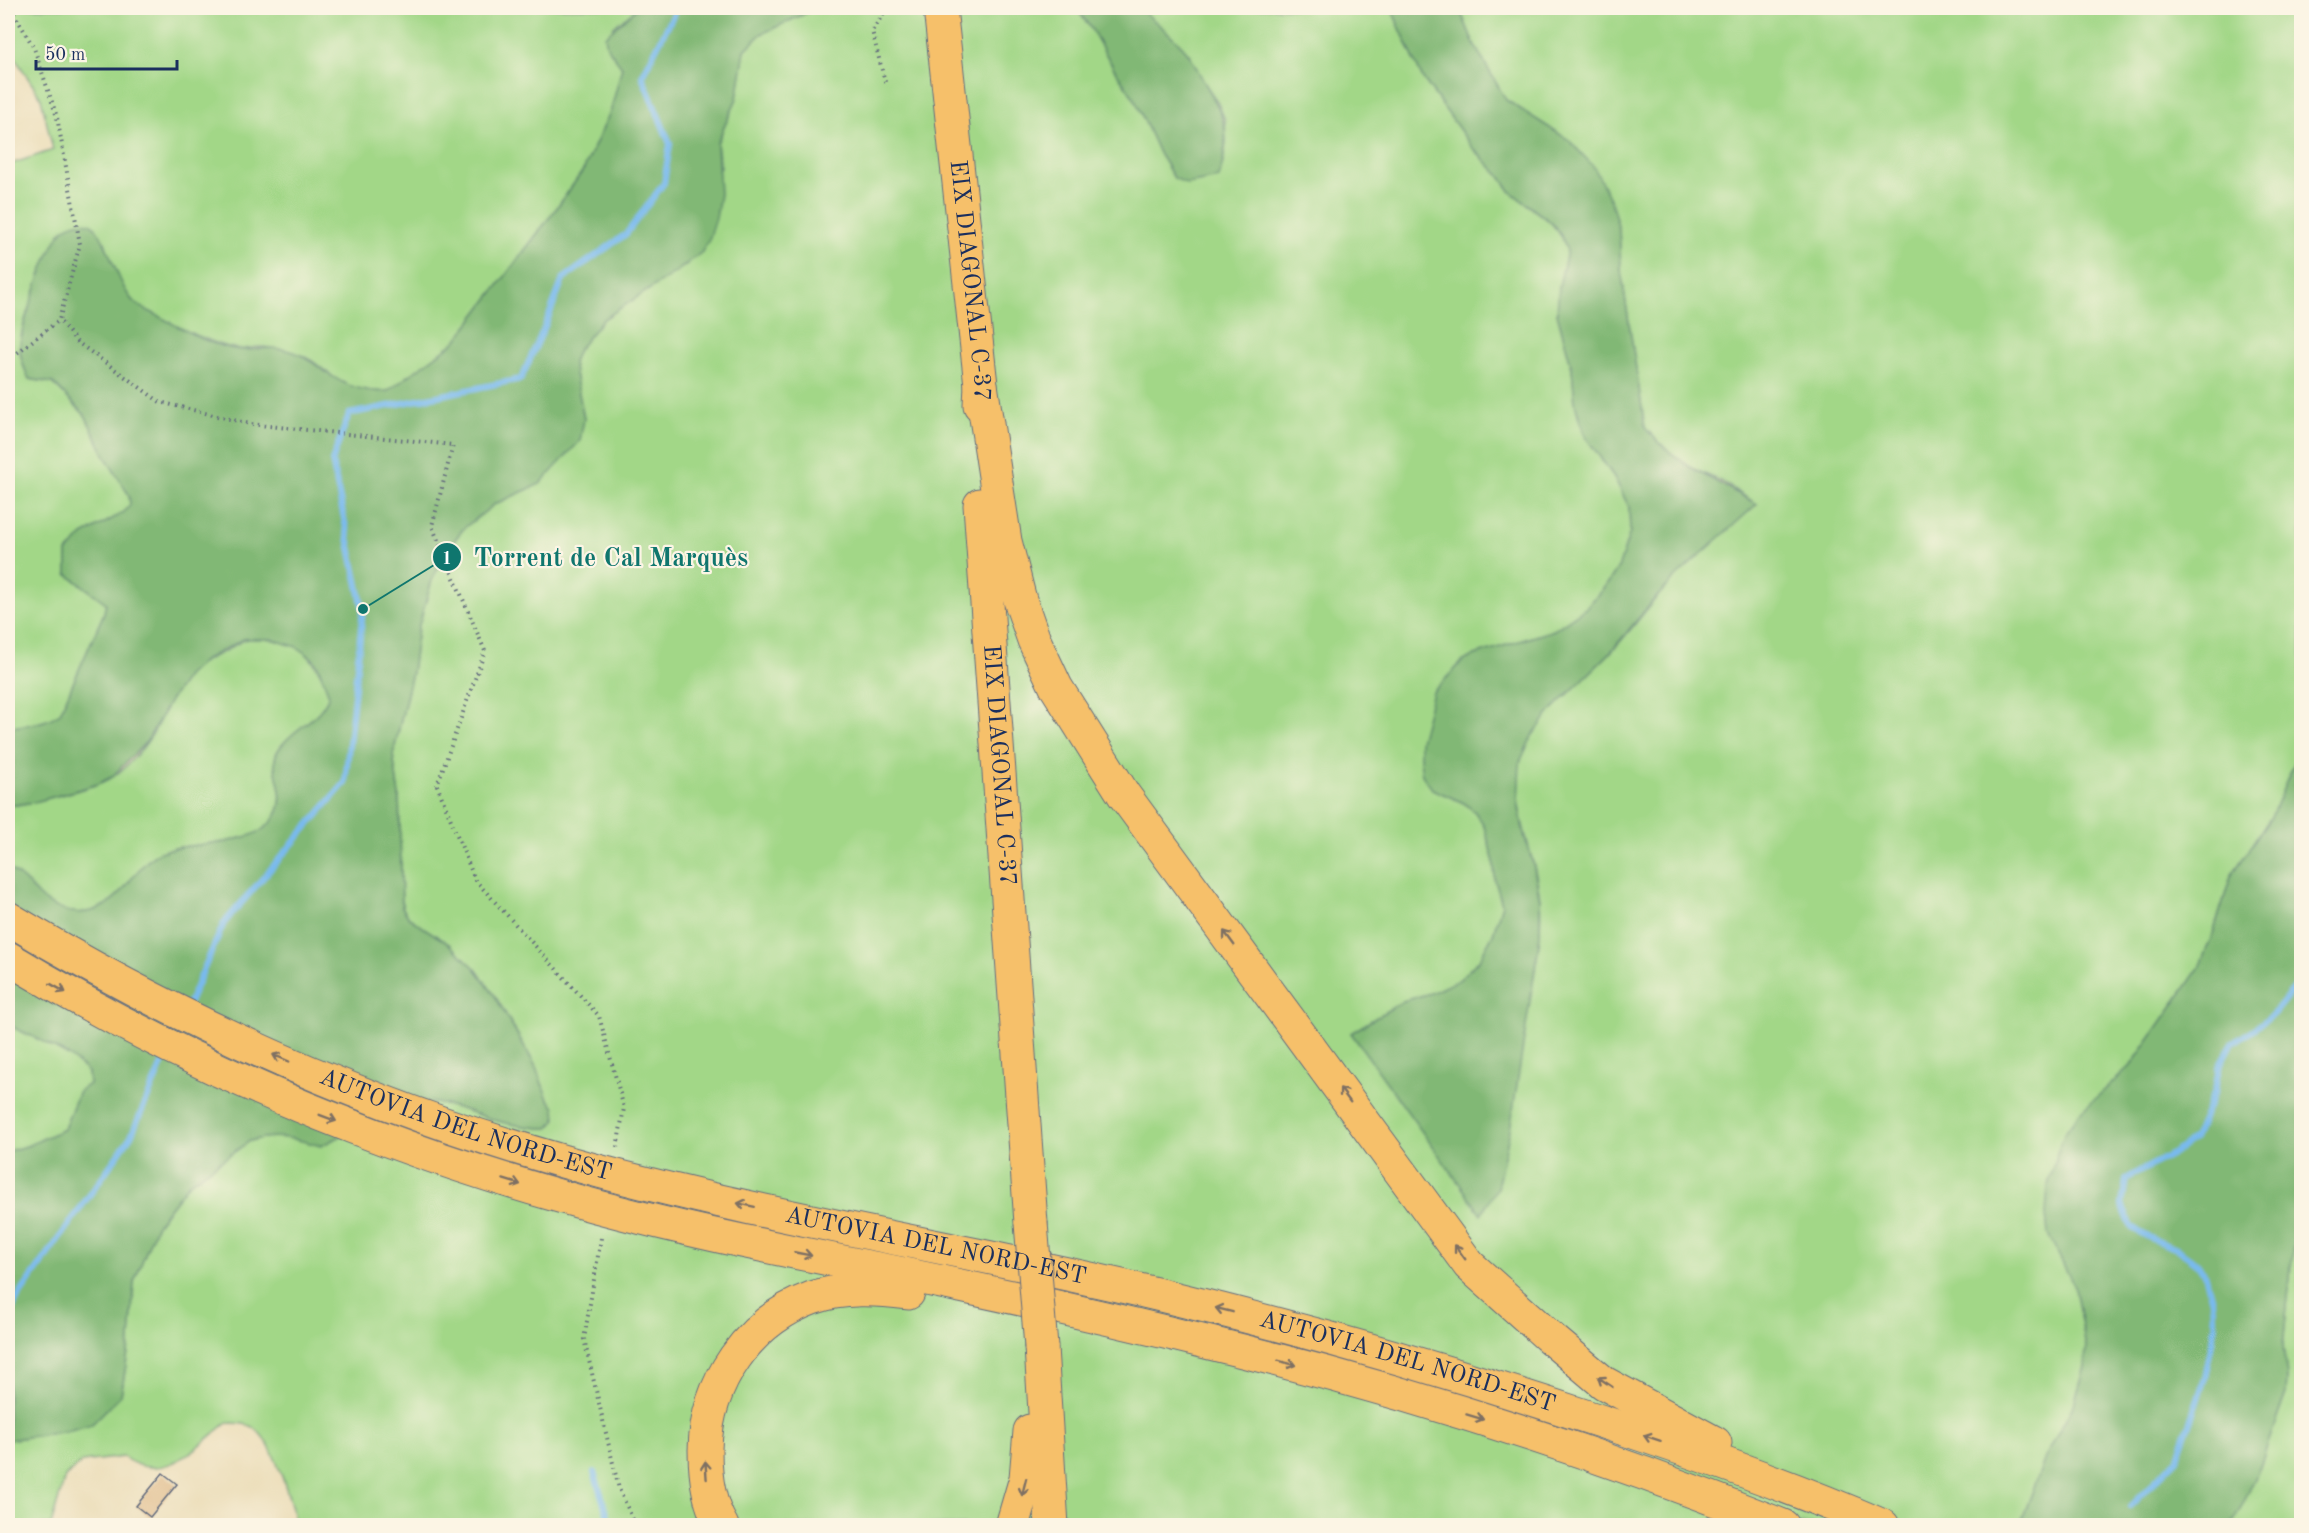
<svg xmlns="http://www.w3.org/2000/svg" width="2309" height="1533" font-family="'Old Standard TT',serif">
	<style>
		.green { fill: #a2d787; stroke: #5e8372; stroke-width: 1.5 }
		.forest { fill: #81b874; stroke: #4e7469; stroke-width: 1.5 }
		.lines { fill: none; stroke-linecap: round; stroke-linejoin: round }
		.stream { stroke: #79baee; stroke-width: 6 }
		.building { fill: #dfba88 }
		.highway-casing { stroke: #646c7e; stroke-width: 35 }
		.path { stroke: #646c7e; stroke-width: 4; stroke-dasharray: 1.5 4.5; stroke-linecap: butt }
		.highway { stroke: #f6c06b; stroke-width: 33 }
		.highway-bridge-casing { stroke: #646c7e; stroke-width: 35; stroke-linecap: butt }
		.highway-bridge { stroke: #f6c06b; stroke-width: 33 }
		.oneway { stroke: #7e7064 }
		.labels { text-anchor: middle; dominant-baseline: central; stroke-width: 4.5; stroke-linejoin: round; paint-order: stroke }
		.street-label { font-size: 24px; fill: #1b2f5e; stroke: #fcf5e5 }
		.leader { fill: none; stroke: #0f766e; stroke-width: 2 }
		.callout-dot { fill: #0f766e; stroke: #fcf5e5; stroke-width: 2 }
		.mark-label { font-size: 18px; text-anchor: middle; font-weight: bold; fill: #fff }
		.callout-label { font-size: 26px; text-anchor: middle; font-weight: bold; fill: #0f766e; stroke: #fcf5e5; stroke-width: 4.5; stroke-linejoin: round; paint-order: stroke }
	</style>
	<rect width="100%" height="100%" fill="#fcf5e5"/>
	<filter id="ink" filterUnits="userSpaceOnUse"><feTurbulence type="fractalNoise" baseFrequency=".0167" numOctaves="2"/><feDisplacementMap in="SourceGraphic" scale="12" xChannelSelector="R" yChannelSelector="G"/><feConvolveMatrix kernelMatrix="1 2 1 2 8 2 1 2 1" color-interpolation-filters="sRGB"/></filter>
	<filter id="wash" filterUnits="userSpaceOnUse"><feTurbulence type="fractalNoise" baseFrequency=".008" numOctaves="4" result="noise"/><feDisplacementMap in="SourceGraphic" scale="24" xChannelSelector="R" yChannelSelector="G"/><feGaussianBlur stdDeviation="1.35" result="paint"/><feColorMatrix in="noise" values="0 0 0 0 0 0 0 0 0 0 0 0 0 0 0 0 0 1.4 0 .05"/><feComposite in="paint" operator="in"/></filter>
	<g filter="url(#wash)">
		<rect width="100%" height="100%" fill="#ecdeba"/>
		<path class="green" d="M8,8H637L613,27L615,57L623,67L611,110L601,132L584,169L559,205L456,341L388,391C369,393 347,387 332,376C323,370 315,362 306,357C298,353 271,347 261,347C254,347 246,350 239,349C221,348 148,315 135,303C119,288 111,262 105,242L47,262C38,283 18,329 20,352C21,361 25,371 29,379L52,383L85,415L106,458L129,495L130,505L123,513L83,535L67,552V574L106,603L104,613L60,713C44,725 26,724 8,728V165L53,150L41,98L8,47Z
			M817,8H1076L1092,30L1115,70L1134,98L1159,153L1174,178L1223,163L1226,143L1225,120L1217,101L1205,84L1189,54L1139,8H1391L1422,77L1472,147L1499,175L1511,192L1552,224L1562,237L1567,251L1557,313L1572,368L1575,403L1579,419L1585,436L1614,477L1629,507L1630,532L1619,566L1608,583L1587,607L1554,630L1475,655L1462,662L1446,678L1432,789L1464,803L1475,812L1484,826L1494,862L1495,880L1502,904L1493,934L1479,960L1459,980L1431,993L1403,1001L1351,1033L1391,1086L1497,1187C1510,1128 1519,1069 1528,1009C1534,974 1543,937 1540,901C1537,854 1509,811 1520,763C1529,723 1580,684 1608,655C1632,631 1651,601 1676,576C1702,551 1730,528 1757,504L1722,482L1690,467L1666,449L1645,428L1621,270L1619,229L1569,140L1506,100L1475,46L1459,8H2301V748L2271,817L2231,876L2214,931L2199,968L2130,1067L2078,1115L2065,1132L2069,1274L2075,1288L2086,1347L2085,1367L2075,1401L2045,1458L2020,1525H295C292,1503 274,1442 255,1429C248,1423 236,1423 227,1423C196,1447 164,1486 123,1457L82,1462L65,1477L51,1525L8,1526V1440L67,1431L121,1395L130,1340L134,1281L157,1224L188,1184L250,1141C266,1136 282,1135 297,1139L406,1103C440,1097 474,1115 506,1123C520,1126 534,1128 548,1128L555,1108L547,1097L535,1065L521,1040L495,996L475,968L449,944L409,918L402,907L399,795L393,755L412,672L418,628L432,580L449,547L464,528L495,504L540,484L579,441L584,419L573,363L577,351L602,320L689,263L720,167L717,143L737,98L745,50L761,34Z
			M251,638C297,639 315,651 329,695C320,721 292,728 279,749C270,762 278,776 280,790C284,815 267,832 245,837C234,839 225,844 213,843C197,846 178,846 163,851C150,855 137,872 129,882C106,914 75,923 42,899C35,894 32,887 26,882C21,877 14,872 8,868V806C27,805 98,787 113,777C128,766 144,748 153,733C164,713 173,690 189,674C201,661 212,658 227,650C236,645 241,640 251,638Z
			M8,1025L44,1042L69,1056L88,1072L89,1084L79,1091L64,1129L27,1146L8,1151Z
			M2301,1232V1525L2231,1526L2241,1508L2257,1474L2286,1393L2287,1377L2283,1346L2293,1248L2297,1233Z"/>
		<path class="forest" d="M637,8H817L761,34L745,50L737,98L717,143L720,194L716,218L709,240L702,252L676,272L602,320L577,351L573,363L584,419L580,441L540,484L495,504L464,528L449,547L432,580L418,628L412,672L393,755L399,795L402,907L409,918L449,944L475,968L495,996L535,1065L547,1097L555,1108L556,1120L548,1128C534,1128 520,1126 506,1123C474,1115 440,1097 406,1103L321,1146C296,1139 276,1133 250,1141L188,1184L157,1224L134,1282L130,1340L121,1395L92,1424L67,1431L8,1440V1151L27,1146L64,1129L79,1091L89,1084L88,1072L69,1056L44,1042L8,1025V868C14,872 21,877 26,882C32,887 35,894 42,899C75,923 106,914 129,882C137,872 150,855 163,851C178,846 197,846 213,843C225,844 234,839 245,837C267,832 284,814 280,790C278,776 270,762 279,749C292,728 320,721 329,695L318,666L312,658L297,647L271,639H244L206,659L188,675L171,699L147,741L112,777L95,785L35,802L8,806V728C26,724 44,725 60,713L104,613L106,603L67,574V552L83,535L123,513L130,505L129,495L106,458L85,415L53,383L29,379C25,370 20,359 20,349C21,325 48,246 63,230C69,224 80,221 89,223C105,227 117,288 136,304C143,309 152,312 160,317C184,329 208,345 235,349C256,353 269,343 294,352C308,357 319,368 332,376C348,387 369,393 388,391L456,341L559,205L584,169L601,132L611,110L622,67L607,47L605,36Z
			M1076,8H1139C1153,20 1181,41 1190,56C1196,65 1200,76 1206,85C1228,120 1230,137 1219,178L1187,184L1174,178L1159,153L1134,98L1115,70L1092,30Z
			M1391,8H1459L1475,46L1506,100L1569,140L1594,167L1611,201L1619,229L1621,270L1645,428L1666,449L1690,467L1757,504L1677,576L1652,602L1609,654L1553,709L1532,736L1520,762L1518,802L1524,834L1534,867L1540,900V936L1510,1130L1497,1188L1481,1214L1351,1033L1403,1001L1431,993L1459,980L1479,960L1493,934L1502,904L1495,880L1494,862L1484,826L1475,812L1464,803L1432,789L1422,775L1420,760V741L1433,692L1462,662L1475,655L1554,630L1587,607L1608,583L1619,566L1630,532L1629,507L1614,477L1585,436L1575,403L1572,368L1557,313L1559,286L1567,251L1562,237L1552,223L1511,192L1499,175L1472,147L1422,77Z
			M2301,748L2302,1232L2297,1233L2293,1248L2283,1346L2287,1377L2286,1393L2257,1474L2241,1508L2231,1525H2020L2045,1458L2075,1401L2085,1367L2086,1347L2075,1288L2048,1234L2046,1215L2048,1185L2056,1156L2065,1132L2078,1114L2130,1067L2199,968L2214,931L2231,876L2271,817Z"/>
		<g class="lines">
			<path class="stream" d="M188,1005L224,923L345,783L363,609L332,461L349,414L521,379L545,326L563,279L626,234L664,183L670,144L642,76L677,8
				M8,1318L18,1297L131,1136L166,1055
				M594,1472L611,1526
				M2130,1506L2177,1459L2205,1378L2215,1327L2212,1301L2206,1277L2198,1264L2177,1249L2154,1240L2132,1228L2122,1205L2126,1179L2172,1154L2194,1139L2215,1091L2219,1067L2231,1044L2253,1030L2273,1014L2302,978"/>
		</g>
		<g id="blocks">
			<path class="building" d="M163,1473L177,1484L150,1517L136,1506Z"/>
		</g>
	</g>
	<g filter="url(#ink)">
		<use href="#blocks" fill-opacity="0" stroke="#646c7e" stroke-width="1.5"/>
		<g class="lines">
			<defs>
				<g id="highway">
					<path id="s1" d="M940,8L981,385L980,405"/>
					<path d="M981,385L1005,541L1020,600L1034,640L1056,687L1124,795L1469,1265L1547,1335L1604,1383L1715,1443"/>
					<path id="s2" d="M980,505L1031,1223"/>
					<path id="s3" d="M8,918C180,1022 368,1106 562,1161C763,1218 970,1249 1173,1298C1315,1332 1455,1373 1594,1419C1692,1451 1788,1485 1883,1526"/>
					<path d="M8,958C180,1062 366,1141 559,1196C667,1227 778,1249 889,1271C996,1293 1104,1317 1210,1343C1405,1390 1597,1452 1783,1526"/>
					<path d="M1041,1347L1052,1526"/>
					<path d="M722,1526C708,1503 705,1476 705,1450C706,1383 749,1321 812,1298C843,1287 877,1289 908,1293"/>
					<path d="M1012,1526L1026,1478L1030,1431"/>
				</g>
			</defs>
			<use href="#highway" class="highway-casing"/>
			<path class="path" d="M11,8L34,48L57,117L80,244L59,320L77,342L160,402L250,424L453,445L432,526L485,651L437,785L475,880L599,1016L624,1108L617,1148
				M885,82L872,31L887,8
				M8,360L59,320
				M601,1238L584,1339L619,1489L636,1526"/>
			<use href="#highway" class="highway"/>
			<defs>
				<path id="highway-bridge" d="M1031,1223L1041,1347"/>
			</defs>
			<use href="#highway-bridge" class="highway-bridge-casing"/>
			<use href="#highway-bridge" class="highway-bridge"/>
		</g>
		<defs><path id="oneway-shaft" d="M-6 0H5M1.5-3L5.5 0L1.5 3" fill="none" stroke-width="1.6" stroke-linecap="round" stroke-linejoin="round" transform="scale(1.5)"/></defs>
		<g class="oneway">
			<use href="#oneway-shaft" transform="translate(1229 938) rotate(-126)"/>
			<use href="#oneway-shaft" transform="translate(58 988) rotate(29)"/>
			<use href="#oneway-shaft" transform="translate(281 1058) rotate(-157)"/>
			<use href="#oneway-shaft" transform="translate(1345 1095) rotate(-126)"/>
			<use href="#oneway-shaft" transform="translate(328 1118) rotate(21)"/>
			<use href="#oneway-shaft" transform="translate(512 1182) rotate(17)"/>
			<use href="#oneway-shaft" transform="translate(746 1205) rotate(-168)"/>
			<use href="#oneway-shaft" transform="translate(1460 1252) rotate(-126)"/>
			<use href="#oneway-shaft" transform="translate(803 1254) rotate(11)"/>
			<use href="#oneway-shaft" transform="translate(1224 1310) rotate(-166)"/>
			<use href="#oneway-shaft" transform="translate(1287 1363) rotate(15)"/>
			<use href="#oneway-shaft" transform="translate(1605 1382) rotate(-146)"/>
			<use href="#oneway-shaft" transform="translate(1475 1417) rotate(17)"/>
			<use href="#oneway-shaft" transform="translate(1652 1438) rotate(-162)"/>
			<use href="#oneway-shaft" transform="translate(706 1470) rotate(-94)"/>
			<use href="#oneway-shaft" transform="translate(1024 1487) rotate(104)"/>
		</g>
	</g>
	<g class="labels">
		<g class="street-label">
			<text stroke="none"><textPath href="#s1" startOffset="274">EIX DIAGONAL C-37</textPath></text>
			<text stroke="none"><textPath href="#s2" startOffset="261">EIX DIAGONAL C-37</textPath></text>
			<text stroke="none"><textPath href="#s3" startOffset="504">AUTOVIA DEL NORD-EST</textPath></text>
			<text stroke="none"><textPath href="#s3" startOffset="990">AUTOVIA DEL NORD-EST</textPath></text>
			<text stroke="none"><textPath href="#s3" startOffset="1476">AUTOVIA DEL NORD-EST</textPath></text>
		</g>
	</g>
	<path class="leader" d="M363 609L447 557"/>
	<g class="callout-dot">
		<circle cx="363" cy="609" r="6"/>
		<circle cx="447" cy="557" r="15"/>
	</g>
	<g class="mark-label">
		<text x="447" y="564">1</text>
	</g>
	<g class="callout-label">
		<text x="611" y="566">Torrent de Cal Marquès</text>
	</g>
	<rect width="2309" height="1533" fill="none" stroke="#fcf5e5" stroke-width="30"/>
	<path d="M36 60v9h141v-9" fill="none" stroke="#1b2f5e" stroke-width="3"/>
	<text x="45" y="60" font-size="18" fill="#1b2f5e" stroke="#fcf5e5" stroke-width="4.5" paint-order="stroke">50 m</text>
</svg>
